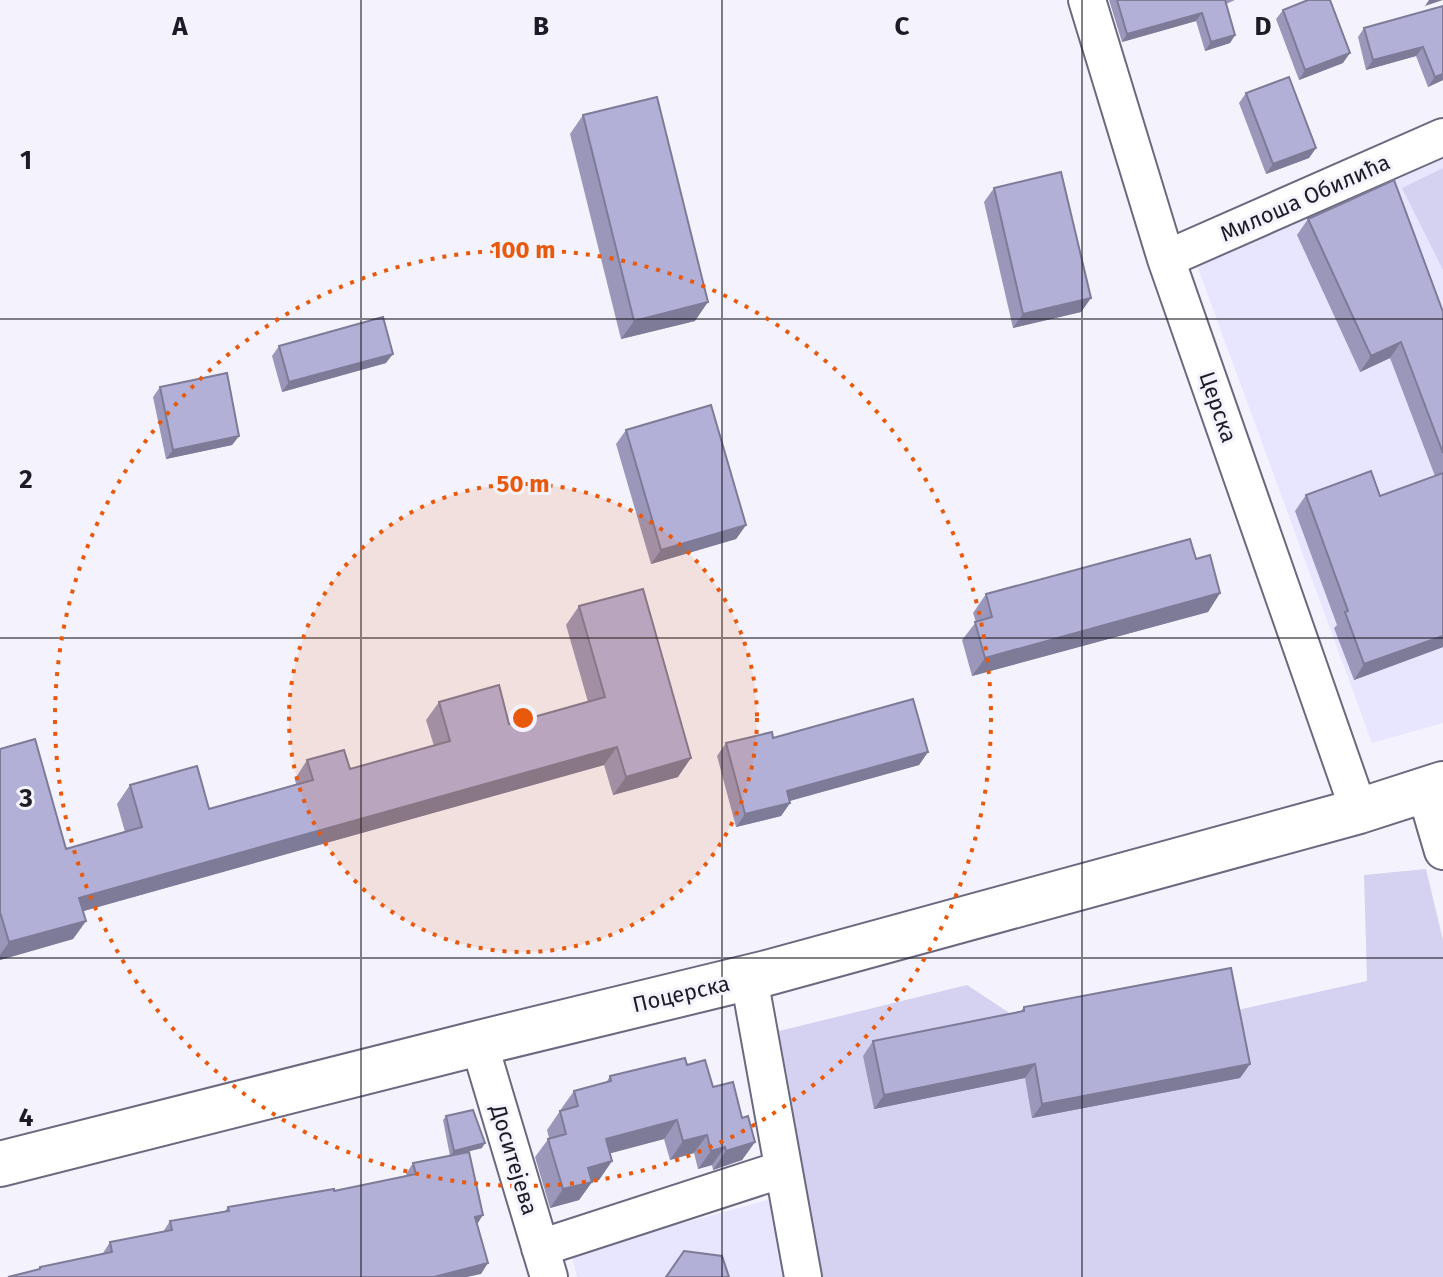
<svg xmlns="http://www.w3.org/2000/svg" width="1443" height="1277" font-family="'Fira Sans',sans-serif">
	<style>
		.built { fill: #e7e5ff }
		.green { fill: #d4d2f0 }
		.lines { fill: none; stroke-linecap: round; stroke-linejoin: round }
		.minor-casing { stroke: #6b697f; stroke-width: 40 }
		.major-casing { stroke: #6b697f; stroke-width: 48 }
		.minor { stroke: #fff; stroke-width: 36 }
		.major { stroke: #fff; stroke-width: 44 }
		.wall { fill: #9a97ba }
		.shaded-wall { fill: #7d7b97 }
		.building { fill: #b3b0d8; stroke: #7d7b97; stroke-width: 2 }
		.grid { fill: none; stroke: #1d1c25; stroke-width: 2; stroke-opacity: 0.55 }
		.ring { fill: none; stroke: #e8590c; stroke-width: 4; stroke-dasharray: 4 8 }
		.labels { text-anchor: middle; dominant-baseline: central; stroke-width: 6; stroke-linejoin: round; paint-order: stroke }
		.street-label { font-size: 22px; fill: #1d1c25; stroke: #f4f3fd }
		.grid-label { font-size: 26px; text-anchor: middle; font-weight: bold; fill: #1d1c25; stroke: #f4f3fd; stroke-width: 6; stroke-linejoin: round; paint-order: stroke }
		.centre { fill: #e8590c; stroke: #f4f3fd; stroke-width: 4 }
		.ring-label { font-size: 24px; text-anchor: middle; font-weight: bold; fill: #e8590c; stroke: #f4f3fd; stroke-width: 6; stroke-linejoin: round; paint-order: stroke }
	</style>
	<rect width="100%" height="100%" fill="#f4f3fd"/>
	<path class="built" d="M1443,147V723L1372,743L1195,260Z
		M771,1199L786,1277H577L571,1254Z"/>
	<path class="green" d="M1443,168V270L1402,188Z
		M1426,869L1443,940V1277H822L779,1031L967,985L1014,1016L1229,1012L1367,981L1364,875Z"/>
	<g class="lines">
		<defs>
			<path id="minor" d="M1087,0L1166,259L1359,811
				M1166,259L1443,137
				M1425,790L1443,851
				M749,978L803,1277
				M479,1043L549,1277
				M540,1248L783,1169"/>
			<path id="major" d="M0,1164L479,1043L767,973L1359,811L1443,784"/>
		</defs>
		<use href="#minor" class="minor-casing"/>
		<use href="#major" class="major-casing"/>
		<use href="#minor" class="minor"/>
		<use href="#major" class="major"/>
	</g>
	<path class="wall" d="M1109,0H1235L1226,4L1235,35L1230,43L1205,51L1196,21L1122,42Z
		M1443,6V80L1428,87L1416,56L1366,70L1358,37L1364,28Z
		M1283,10L1343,63L1299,80L1276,19Z
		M1246,93L1316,148L1309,158L1266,174L1239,103Z
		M583,115L695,321L621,339L570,134Z
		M994,188L1091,298L1081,312L1013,328L984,202Z
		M1308,219L1443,312V647L1354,680L1334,628L1337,625L1295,511L1306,495L1380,496L1435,476L1390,358L1360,372L1297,235Z
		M279,346L386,363L282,392L272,356Z
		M160,387L239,436L232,445L166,459L153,397Z
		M626,430L746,525L736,539L651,564L616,444Z
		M1196,559L1220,593L1208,612L972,676L962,640L976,622L973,613L986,594Z
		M579,606L678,777L613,795L604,765L83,911L86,921L73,939L0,960V749L66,849L125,832L117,804L130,785L209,809L296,784L295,779L307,760L350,769L434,746L426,720L439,702L509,724L588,702L566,625Z
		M773,738L928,752L919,765L790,801V803L781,816L736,827L717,756L726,743Z
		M1024,1007L1250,1064L1240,1078L1032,1118L1025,1078L874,1109L863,1056L873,1041L1021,1011Z
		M687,1065L713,1087L742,1118L755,1142L742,1160L713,1170L712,1165L698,1169L694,1153L670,1160L664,1139L610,1153L612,1161L599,1180L592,1182L579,1200L550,1208L535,1157L549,1138L547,1130L560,1111H562L561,1109L574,1091L606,1083L610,1076Z
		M446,1116L482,1148L450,1156L443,1120Z
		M413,1163L477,1224L481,1274L37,1270L40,1267L103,1253L110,1242L163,1232L170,1221L225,1211L228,1207L334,1191L407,1176L406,1174Z"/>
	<path class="shaded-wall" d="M1429,0H1443L1425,6Z
		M1202,13L1196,21L1122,42L1127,34Z
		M1235,35L1230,43L1205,51L1211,42Z
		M1423,47L1416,56L1366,70L1373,60Z
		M1350,53L1343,63L1299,80L1305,70Z
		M1443,74V80L1428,87L1435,77Z
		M1316,148L1309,158L1266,174L1273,164Z
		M1091,298L1081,312L1013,328L1023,314Z
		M708,302L695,321L621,339L634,321Z
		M1401,342L1390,358L1360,372L1371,356Z
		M393,354L386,363L282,392L289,382Z
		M239,436L232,445L166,459L173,450Z
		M746,525L736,539L651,564L661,550Z
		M1220,593L1208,612L972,676L985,658Z
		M1443,636V647L1354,680L1364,664Z
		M617,747L604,765L66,916L79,898Z
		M928,752L919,765L778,804L787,791Z
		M691,758L678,777L613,795L626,777Z
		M790,803L781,816L736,827L745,814Z
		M86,921L73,939L0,960V955L9,942Z
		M1035,1064L1025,1078L874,1109L884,1095Z
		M1250,1064L1240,1078L1032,1118L1042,1104Z
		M677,1120L664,1139L593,1158L606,1139Z
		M707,1135L694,1153L670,1160L683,1141Z
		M755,1142L742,1160L713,1170L726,1151Z
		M485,1143L482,1148L450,1156L454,1151Z
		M725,1147L712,1165L698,1169L711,1151Z
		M612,1161L599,1180L575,1186L588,1168Z
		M592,1182L579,1200L550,1208L563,1189Z
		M483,1215L476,1226L475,1217Z
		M488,1263L481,1274L467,1277H434Z"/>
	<path class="building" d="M1117,0H1225L1235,35L1211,42L1202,13L1127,34Z
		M1308,0H1330L1350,53L1305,70L1283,10Z
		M1443,6V74L1435,77L1423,47L1373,60L1364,28Z
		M1289,77L1316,148L1273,164L1246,93Z
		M657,97L708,302L634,321L583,115Z
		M1061,172L1091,298L1023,314L994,188Z
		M1394,180L1443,312V453L1401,342L1371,356L1308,219Z
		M383,317L393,354L289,382L279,346Z
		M227,373L239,436L173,450L160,387Z
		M711,405L746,525L661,550L626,430Z
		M1371,471L1380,496L1443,473V636L1364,664L1345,612L1348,611L1306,495Z
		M1190,539L1196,559L1210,555L1220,593L985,658L975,622L992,617L986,594Z
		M643,589L691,758L626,777L617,747L79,898L86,921L9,942L0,912V749L35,739L66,849L142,827L130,785L197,766L209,809L313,780L307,760L344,750L350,769L450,741L439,702L499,685L509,724L605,697L579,606Z
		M913,699L928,752L787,791L790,803L745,814L726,743L772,732L773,738Z
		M1231,968L1250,1064L1042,1104L1035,1064L884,1095L873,1041L1024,1011V1007Z
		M685,1058L687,1065L705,1060L713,1087L733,1082L742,1118L748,1116L755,1142L726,1151L725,1147L711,1151L707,1135L683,1141L677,1120L606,1139L612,1161L588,1168L592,1182L563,1189L548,1139L566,1134L560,1111L578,1106L574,1091L611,1081L610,1076Z
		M473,1110L485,1143L454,1151L446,1116Z
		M469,1152L483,1215L475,1217L488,1263L434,1277H8L40,1269V1267L112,1252L110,1242L172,1230L170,1221L229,1211L228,1207L334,1189V1191L416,1174L413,1163Z
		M684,1251L722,1256L729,1277H666Z"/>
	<path class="grid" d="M361,0V1277M722,0V1277M1082,0V1277M0,319H1443M0,638H1443M0,958H1443"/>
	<circle cx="523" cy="718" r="234" fill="#e8590c" fill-opacity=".12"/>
	<g class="ring">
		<circle cx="523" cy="718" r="234"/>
		<circle cx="523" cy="718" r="468"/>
	</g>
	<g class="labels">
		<g class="street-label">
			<text transform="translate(1305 198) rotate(-24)">Милоша Обилића</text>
			<text transform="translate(1218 407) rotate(71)">Церска</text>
			<text transform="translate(681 994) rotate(-13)">Поцерска</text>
			<text transform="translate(514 1160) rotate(73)">Доситејева</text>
		</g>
	</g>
	<g class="grid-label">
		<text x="180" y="35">A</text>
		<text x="541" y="35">B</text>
		<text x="902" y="35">C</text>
		<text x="1263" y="35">D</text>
		<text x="26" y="169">1</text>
		<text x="26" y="488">2</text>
		<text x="26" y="807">3</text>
		<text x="26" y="1126">4</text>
	</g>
	<circle cx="523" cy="718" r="12" class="centre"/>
	<g class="ring-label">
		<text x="523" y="258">100 m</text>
		<text x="523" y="492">50 m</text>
	</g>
</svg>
